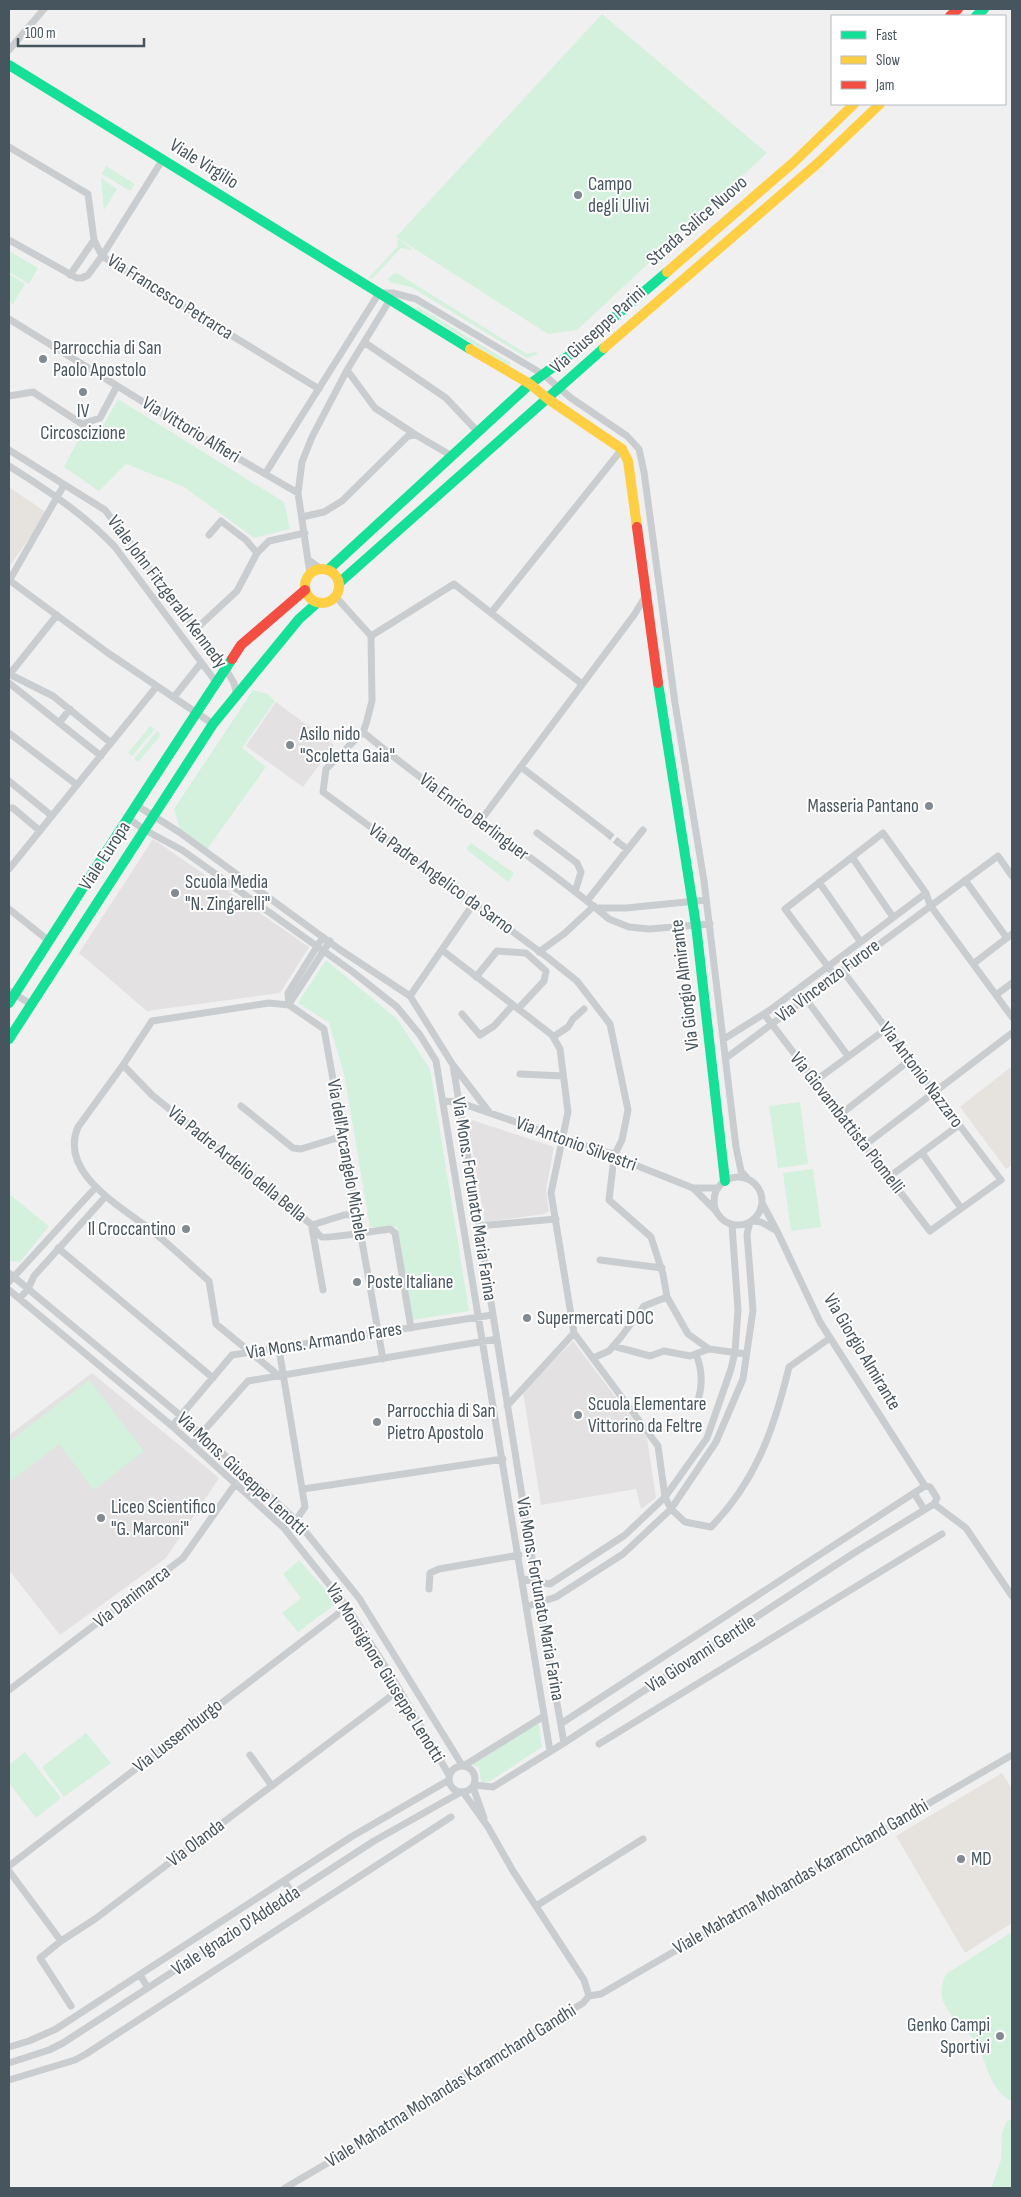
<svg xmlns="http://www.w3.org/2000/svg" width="1021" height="2197" font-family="'Sofia Sans Condensed',sans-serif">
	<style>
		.commercial { fill: #e6e3de }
		.education { fill: #e3e1e2 }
		.green { fill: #d4f1dd }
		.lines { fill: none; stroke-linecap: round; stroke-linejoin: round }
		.street-tunnel { stroke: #c6c9cc; stroke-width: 7; stroke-dasharray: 7 3.5; stroke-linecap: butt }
		.street { stroke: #cacdcf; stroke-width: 7 }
		.fast { stroke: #16e098; stroke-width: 10 }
		.slow { stroke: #ffcf43; stroke-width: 10 }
		.jam { stroke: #f24e42; stroke-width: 10 }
		.poi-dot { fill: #828b91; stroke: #fff; stroke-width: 2 }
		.labels { text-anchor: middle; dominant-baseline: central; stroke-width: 4; stroke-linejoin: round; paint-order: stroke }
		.street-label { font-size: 19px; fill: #47555e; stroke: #fff }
		.poi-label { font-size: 19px; fill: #47555e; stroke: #fff; text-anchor: start }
	</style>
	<rect width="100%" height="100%" fill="#f1f0f0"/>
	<path class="commercial" d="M9,487L47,513L9,567Z
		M1012,1066V1165L1006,1169L960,1107Z
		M1002,1773L1012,1789V1923L965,1953L896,1836Z"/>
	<path class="education" d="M276,702L334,745L303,787L246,746Z
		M153,839L309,947L280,993L147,1011L79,953Z
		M472,1120L554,1147L546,1190L549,1211L544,1214L485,1222L468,1125Z
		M573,1341L647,1438L656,1498L641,1509L636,1489L541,1505L523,1392Z
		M92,1373L219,1478L166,1558L60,1635L9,1570V1435Z"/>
	<path class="green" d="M602,14L767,153L577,330L548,334L396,237Z
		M106,166L135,184L130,191L102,174Z
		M101,178L117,189L104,210Z
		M399,239L413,250L401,248L373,278L368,279L398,246L397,241Z
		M9,251L38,268L29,284L9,272Z
		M397,273L527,354L535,352L538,354L527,358L411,287L389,282L388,279L393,274Z
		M9,274L25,284L13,304L9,302Z
		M417,306L511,363L509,366L416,309Z
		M118,399L284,502L290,529L254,538L184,487L126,464L99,491L64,467L83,431L103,426Z
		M253,690L268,694L275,701L242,748L266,767L207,849L180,829L174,809Z
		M150,726L155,729L132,756L128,753Z
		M157,731L161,735L138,762L134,759Z
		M471,843L514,873L508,882L466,849Z
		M326,960L397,1019L430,1069L469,1311L412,1320L397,1227H370L344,1074L329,1023L298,1003Z
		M800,1102L808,1164L778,1168L769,1106Z
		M813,1169L821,1227L791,1231L783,1173Z
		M9,1194L49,1226L20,1262L9,1261Z
		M89,1380L144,1451L94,1490L59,1444L11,1481L9,1478V1442Z
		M299,1560L337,1603L298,1632L282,1613L301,1598L283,1574Z
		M535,1725H539L542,1747L490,1781L481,1783L479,1767L472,1765Z
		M86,1733L111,1763L64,1797L42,1767Z
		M25,1752L61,1798L36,1818L9,1783V1765Z
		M1012,1932V2101C988,2090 988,2061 974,2040C965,2027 949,2016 943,2001C940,1992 942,1982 946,1974Z
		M1012,2119V2184L1010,2188H991L1001,2160L1002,2132L1007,2121Z"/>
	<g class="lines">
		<path class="street-tunnel" d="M607,833L619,843"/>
		<path class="street" d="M9,50L44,9
			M9,147L88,194L94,240L102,256L319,389
			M9,240L77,278H82L88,275L102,256L163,159
			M70,275L94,240
			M9,319L174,421L298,493
			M364,342L446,398L478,432
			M347,370L375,408L416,435
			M9,396L33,392L82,424L100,418L117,386
			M9,450L105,510L225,668L234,683L237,696
			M9,466C47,490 84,514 115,547L216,682
			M265,474L379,293H393L416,299L544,375L571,398L627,436L639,449L644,472L675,703L704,881L736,1147L741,1171L748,1179
			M302,517L324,512L342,501L408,436L416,435L452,456
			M209,535L221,521L246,540L257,553L269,541L305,533
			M309,560L321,569
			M310,574L298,493L302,462L312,437L347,370L391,298
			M9,580L108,653L213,724
			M9,581L64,485
			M336,597L371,636L372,701L366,724L363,732L326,769L323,792L547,957L577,981L610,1024L628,1110L622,1140L615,1154L600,1151
			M491,613L622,449
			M196,629L237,591L257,553
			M371,636L454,584L582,684
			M9,674L53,696L111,743
			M9,675L57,615
			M9,683L101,756
			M174,697L201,663
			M59,723L70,709
			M363,732C441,798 530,852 609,919L629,927L649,929L710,924
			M9,733L77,785
			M521,767L607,833
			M9,781L52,816
			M136,805L179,832L339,949L410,996L453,1065L535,1577L564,1743
			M9,808H13L40,831
			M127,817L143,829L182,850L353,972L397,1007L420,1035L436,1061L550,1751
			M481,820L634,615L645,597
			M537,833L577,863L581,872L575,892
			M619,843L627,849
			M852,857L893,917
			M9,869L157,686
			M965,880L1007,938
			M819,882L860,941
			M587,901L643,830
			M596,908H626L706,900
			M9,909L49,941
			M442,950L552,1035L560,1049L568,1112L551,1193L574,1333L658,1446L665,1497L671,1509L685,1522L711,1527C756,1481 774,1429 789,1367L830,1338
			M539,952L565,933L594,906
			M973,964L1012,934
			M835,976L785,909L883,833L926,893L930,905L1012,1017
			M476,977L497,951L526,953L546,971L544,981L518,1009
			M9,991L31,1004
			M996,995L1012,983
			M410,996L474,903
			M806,999L848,1056
			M289,1004L330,941
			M289,1005L324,1029L383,1359
			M289,1005L288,993L323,937
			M462,1014L480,1035L494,1026L513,1005
			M764,1014L930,1231L1001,1180L842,970
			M553,1037L568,1027L573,1019L584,1009
			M724,1039L770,1010L926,893
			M726,1058L998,856L1012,876
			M123,1065L152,1095L312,1225C315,1229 317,1235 322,1237C326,1239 381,1230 390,1229L395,1233L411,1328
			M453,1065L489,1112
			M520,1074L563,1076
			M815,1081L886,1029
			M443,1101L458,1102L600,1151L693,1188L716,1211
			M241,1106L293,1148L301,1149L343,1136
			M841,1114L910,1060
			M865,1145L1012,1033
			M922,1153L961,1208
			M714 1201a24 24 0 1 1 48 0a24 24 0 1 1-48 0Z
			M889,1177L959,1125
			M693,1188H718
			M762,1203L777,1231L820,1322L925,1486
			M752,1221L761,1222L777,1231
			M312,1225L344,1215L357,1214
			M478,1226L556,1219
			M312,1228L323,1290
			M58,1248L213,1378
			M600,1260L662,1268
			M9,1273L181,1416L296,1520L359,1598L462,1765
			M9,1282L96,1187
			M9,1290L172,1426L284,1528L347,1607L392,1677L449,1775
			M667,1297L688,1334L709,1349L746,1354
			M20,1298L28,1289L34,1276L106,1196
			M613,1346L650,1356L664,1351L690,1356L709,1349
			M279,1349L305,1507L296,1520
			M696,1354C703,1371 703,1386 697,1403
			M593,1358L609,1351L621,1337L644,1306L667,1297L663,1274L651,1237L609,1200L614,1157
			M278,1375L216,1324L209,1281C190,1264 171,1246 151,1230C122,1207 58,1173 78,1127L123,1065L152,1021L269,1003L289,1005
			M507,1406L574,1333
			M172,1426L232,1355L492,1315
			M192,1444L248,1381L497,1339
			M303,1489L503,1459
			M934,1504L966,1528L1012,1596
			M924,1509L914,1493L925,1486
			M523,1579L550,1584L625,1535L665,1497L707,1438L731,1369L735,1352L738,1310L732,1225
			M429,1589L430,1573L439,1569L519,1555
			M528,1606L556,1597L623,1554L671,1509L716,1442L743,1379L753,1310L747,1234L750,1222
			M9,1690L183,1558L236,1483
			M562,1723L914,1493
			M599,1744L942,1534
			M250,1755L272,1786
			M465,1765L544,1716
			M449 1779a13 13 0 1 1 26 0a13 13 0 1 1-26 0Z
			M474,1785L493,1787L564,1743L854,1553L934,1504L937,1498L930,1487L925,1486
			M473,1787L484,1818
			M463,1792L488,1827L513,1871L584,1980L589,1996
			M9,1866L347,1607
			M9,1871L61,1941L95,1919L399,1690
			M284,1881L293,1894
			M536,1906L643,1839
			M61,1941L40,1958L71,2006
			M140,1975L148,1988
			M9,2047L29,2041L56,2029L351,1837L449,1780
			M9,2063L49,2050L63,2043L374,1841L461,1792
			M9,2080L75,2060L86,2054L451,1817
			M285,2188L360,2144L463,2076L583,2003L589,1996L601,1994L1012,1755"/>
		<path class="fast" d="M976,16L984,9
			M9,65L470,349
			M328,570L530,384L571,354L667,272
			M339,583L604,348
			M658,683L696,925L725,1181
			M9,1003C83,888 156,773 232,659
			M9,1039L213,724L299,619L317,603"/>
		<path class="slow" d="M667,272L794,162L854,104
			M604,348L818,163L880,104
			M470,349L530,384L548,399L622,449L628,461L637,527
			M305 586a17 17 0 1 1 34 0a17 17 0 1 1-34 0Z"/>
		<path class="jam" d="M950,16L958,9
			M637,527L658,683
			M232,659L241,645L305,590"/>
	</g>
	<g class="poi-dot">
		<circle cx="578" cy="195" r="5"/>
		<circle cx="43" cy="359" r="5"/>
		<circle cx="83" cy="392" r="5"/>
		<circle cx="290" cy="745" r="5"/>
		<circle cx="929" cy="806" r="5"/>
		<circle cx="175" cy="893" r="5"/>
		<circle cx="186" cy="1229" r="5"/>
		<circle cx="357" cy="1282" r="5"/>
		<circle cx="527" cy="1318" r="5"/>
		<circle cx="578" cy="1415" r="5"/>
		<circle cx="377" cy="1422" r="5"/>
		<circle cx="101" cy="1518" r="5"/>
		<circle cx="961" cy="1859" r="5"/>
		<circle cx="1000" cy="2036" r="5"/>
	</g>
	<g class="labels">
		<g class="street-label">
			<text transform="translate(204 164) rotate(32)">Viale Virgilio</text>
			<text transform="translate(697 221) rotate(-41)">Strada Salice Nuovo</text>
			<text transform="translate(170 297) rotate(32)">Via Francesco Petrarca</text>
			<text transform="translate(598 330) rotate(-42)">Via Giuseppe Parini</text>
			<text transform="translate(191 430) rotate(31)">Via Vittorio Alfieri</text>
			<text transform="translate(167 592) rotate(53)">Viale John Fitzgerald Kennedy</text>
			<text transform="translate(474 817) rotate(37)">Via Enrico Berlinguer</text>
			<text transform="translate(105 856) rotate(-57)">Viale Europa</text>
			<text transform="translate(441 879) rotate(36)">Via Padre Angelico da Sarno</text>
			<text transform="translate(828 981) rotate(-37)">Via Vincenzo Furore</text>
			<text transform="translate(685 985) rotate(-97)">Via Giorgio Almirante</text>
			<text transform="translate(921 1075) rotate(53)">Via Antonio Nazzaro</text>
			<text transform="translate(847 1123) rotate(52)">Via Giovambattista Piomelli</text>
			<text transform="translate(576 1144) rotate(20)">Via Antonio Silvestri</text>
			<text transform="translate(347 1160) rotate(80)">Via dell'Arcangelo Michele</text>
			<text transform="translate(237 1164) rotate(39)">Via Padre Ardelio della Bella</text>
			<text transform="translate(474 1199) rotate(81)">Via Mons. Fortunato Maria Farina</text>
			<text transform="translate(324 1341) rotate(-9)">Via Mons. Armando Fares</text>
			<text transform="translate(862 1352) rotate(59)">Via Giorgio Almirante</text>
			<text transform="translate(242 1474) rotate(43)">Via Mons. Giuseppe Lenotti</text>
			<text transform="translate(132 1597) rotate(-37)">Via Danimarca</text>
			<text transform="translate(540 1599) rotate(80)">Via Mons. Fortunato Maria Farina</text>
			<text transform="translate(701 1654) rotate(-33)">Via Giovanni Gentile</text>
			<text transform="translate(385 1673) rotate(58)">Via Monsignore Giuseppe Lenotti</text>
			<text transform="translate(178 1736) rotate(-38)">Via Lussemburgo</text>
			<text transform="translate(196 1843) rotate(-37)">Via Olanda</text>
			<text transform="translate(801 1877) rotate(-30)">Viale Mahatma Mohandas Karamchand Gandhi</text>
			<text transform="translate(236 1931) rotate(-33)">Viale Ignazio D'Addedda</text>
			<text transform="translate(451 2086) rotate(-32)">Viale Mahatma Mohandas Karamchand Gandhi</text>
		</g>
		<g class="poi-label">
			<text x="588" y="184">Campo<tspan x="588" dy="22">degli Ulivi</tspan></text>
			<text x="53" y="348">Parrocchia di San<tspan x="53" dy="22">Paolo Apostolo</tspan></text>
			<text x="83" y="411" text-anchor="middle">IV<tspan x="83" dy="22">Circoscizione</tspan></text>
			<text x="300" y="734">Asilo nido<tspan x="300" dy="22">"Scoletta Gaia"</tspan></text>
			<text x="919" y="806" text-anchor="end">Masseria Pantano</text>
			<text x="185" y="882">Scuola Media<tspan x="185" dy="22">"N. Zingarelli"</tspan></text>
			<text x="176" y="1229" text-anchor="end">Il Croccantino</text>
			<text x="367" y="1282">Poste Italiane</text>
			<text x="537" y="1318">Supermercati DOC</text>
			<text x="588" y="1404">Scuola Elementare<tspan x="588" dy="22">Vittorino da Feltre</tspan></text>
			<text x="387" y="1411">Parrocchia di San<tspan x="387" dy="22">Pietro Apostolo</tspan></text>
			<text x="111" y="1507">Liceo Scientifico<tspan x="111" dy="22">"G. Marconi"</tspan></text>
			<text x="971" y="1859">MD</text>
			<text x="990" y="2025" text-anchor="end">Genko Campi<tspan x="990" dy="22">Sportivi</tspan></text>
		</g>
	</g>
	<rect width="1021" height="2197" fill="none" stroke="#47555e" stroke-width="20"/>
	<rect x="831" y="15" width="175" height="90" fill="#ffffff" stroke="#b5bbbf"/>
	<rect x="841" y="31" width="25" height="8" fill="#16e098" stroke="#b5bbbf"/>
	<text x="876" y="40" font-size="15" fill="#47555e">Fast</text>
	<rect x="841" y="56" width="25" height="8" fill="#ffcf43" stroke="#b5bbbf"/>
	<text x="876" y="65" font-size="15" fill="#47555e">Slow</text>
	<rect x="841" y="81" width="25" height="8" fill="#f24e42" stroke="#b5bbbf"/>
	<text x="876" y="90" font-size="15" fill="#47555e">Jam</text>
	<path d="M18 38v8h126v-8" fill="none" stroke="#47555e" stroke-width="2.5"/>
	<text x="25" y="38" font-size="15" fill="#47555e" stroke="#ffffff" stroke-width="4" paint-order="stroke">100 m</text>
</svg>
